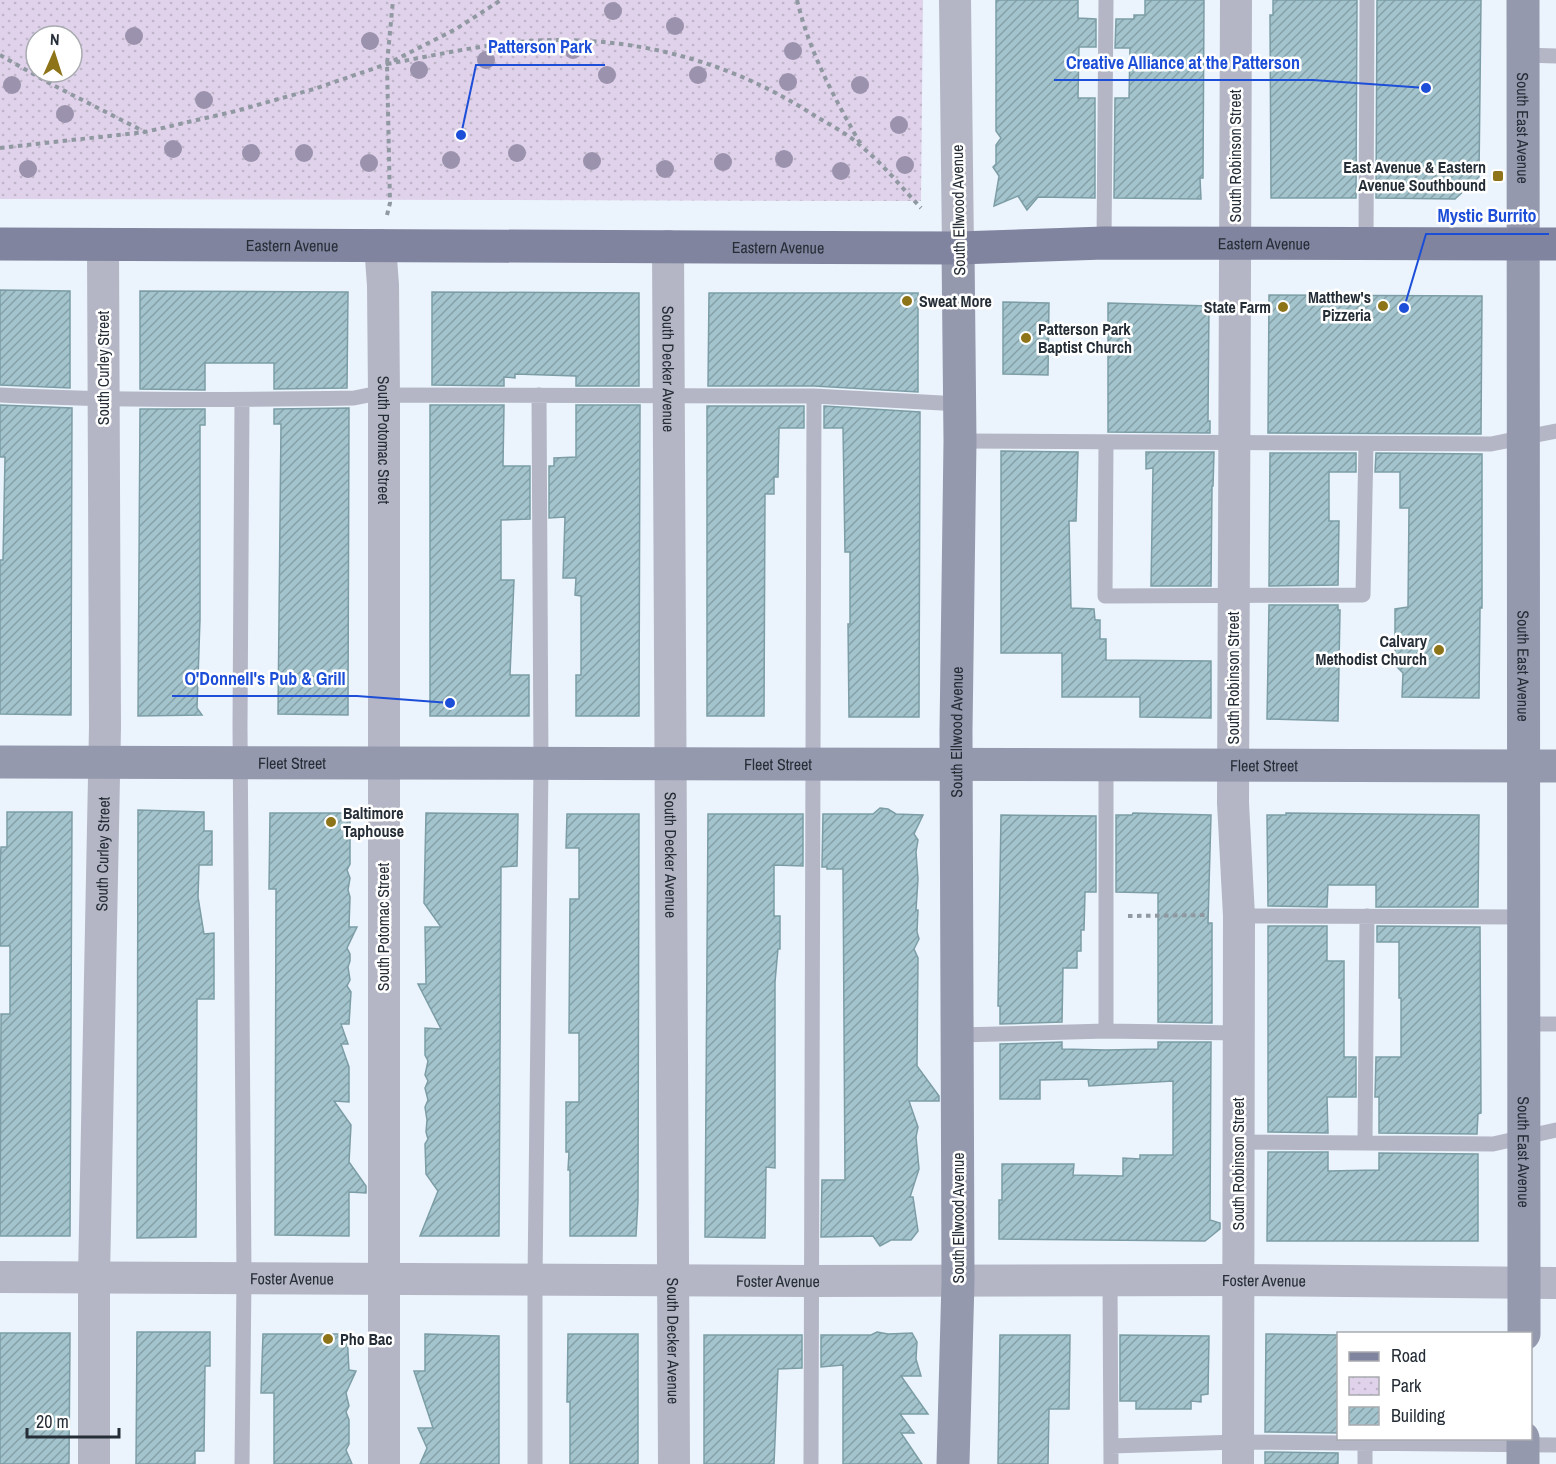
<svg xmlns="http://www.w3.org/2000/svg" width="1556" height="1464" font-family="'Archivo Narrow',sans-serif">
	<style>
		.park { fill: url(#park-dots); fill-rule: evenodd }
		.building { fill: url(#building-hatch); stroke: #7c9da5; stroke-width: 1.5 }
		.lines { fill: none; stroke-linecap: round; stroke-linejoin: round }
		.path { stroke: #9099a2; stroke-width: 4; stroke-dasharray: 4.5 4.5; stroke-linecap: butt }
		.lane { stroke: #b4b6c5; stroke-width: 15 }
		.street { stroke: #b4b6c5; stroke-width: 32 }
		.secondary { stroke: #9599ae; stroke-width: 33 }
		.primary { stroke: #80849e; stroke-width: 33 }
		.tree { fill: #9b92ad }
		.poi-dot { fill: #8e7419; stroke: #fff; stroke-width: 2 }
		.labels { text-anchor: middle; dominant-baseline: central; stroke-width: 5; stroke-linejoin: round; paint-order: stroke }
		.street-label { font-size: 16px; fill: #252d36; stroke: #fff }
		.poi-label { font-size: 16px; font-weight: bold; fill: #252d36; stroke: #fff; text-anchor: end }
		.leader { fill: none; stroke: #1d4ed8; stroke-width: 2 }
		.callout-dot { fill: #1d4ed8; stroke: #fff; stroke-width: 2 }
		.callout-label { font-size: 18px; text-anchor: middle; font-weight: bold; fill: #1d4ed8; stroke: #fff; stroke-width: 5; stroke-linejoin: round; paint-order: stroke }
	</style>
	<defs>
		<pattern id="park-dots" width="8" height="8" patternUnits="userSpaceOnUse" patternTransform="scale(1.5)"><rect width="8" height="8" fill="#dfd2ea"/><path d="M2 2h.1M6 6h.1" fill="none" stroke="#bfb5c9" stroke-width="1.8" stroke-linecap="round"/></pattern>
		<pattern id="building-hatch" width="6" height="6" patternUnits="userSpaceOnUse" patternTransform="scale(1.5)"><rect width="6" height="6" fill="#a3c4cd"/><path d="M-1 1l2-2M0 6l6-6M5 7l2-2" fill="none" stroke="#85a0a7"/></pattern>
	</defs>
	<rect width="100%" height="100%" fill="#ebf4fd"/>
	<path class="park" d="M0,0H923L921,201L0,199ZM36,36H72V72H36Z"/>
	<path class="building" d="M996,0H1078V18L1096,19V47H1079L1078,98H1095V198L1038,197L1027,210L1018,196L994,206L999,176L993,167L996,164V145L1001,138L996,131Z
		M1145,0H1204L1203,178H1200L1201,199L1114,198L1115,98H1129L1130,48H1115L1116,19H1134V15H1145Z
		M1273,0H1357L1356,198H1271L1270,15H1273Z
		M1377,0H1481L1479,177L1455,199L1376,198Z
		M0,290L70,291V388L0,385Z
		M140,291L348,292L347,388L274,389V363H205V390L140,389Z
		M432,292L639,293V386H576V376L515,374V378L504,377V386L432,385Z
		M709,293H918V392L814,386H708Z
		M1269,295L1482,296L1481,434L1268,433Z
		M1003,302L1049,303L1048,375L1003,374Z
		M1108,303L1209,306L1208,421H1210V433L1108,432Z
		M0,405L72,408L71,715L0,714V560H3L5,457H0Z
		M430,405H504L503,466H530V519L501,520V580H514L510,675H529V716H430Z
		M576,405H640L639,716H576V675H581V596L575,595L576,578H563L565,517L549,518V466H554V458L576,457Z
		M707,406H804V428H779L778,477H774V494H765L764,716H707Z
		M824,406L920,412L919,717H849L848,624H850V552H845L843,428H824Z
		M349,408L348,715L278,714L281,424H274V409Z
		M140,409H205V425H200V619L197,708L202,715L138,716Z
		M1001,451L1078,452L1076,521H1069L1071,608L1094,609L1095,620H1100V639H1106V660L1211,661V718L1140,717V697H1062V653H1001Z
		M1146,452H1214L1213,486H1212L1211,586H1151L1153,468L1146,469Z
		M1270,453H1356V472H1329V521H1339L1338,585L1269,586Z
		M1376,453L1482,454V608H1480L1479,698L1402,697L1403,673L1395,665V609L1408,607L1409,508H1400V472H1375Z
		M1269,605H1338V610H1340L1338,721L1267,719Z
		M880,808L888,809L896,814L923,815L914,834L918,840L916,852L918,879L916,910H918L917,932L919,939L914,949L918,958L917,1066L939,1096V1101H909L918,1127L916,1137L919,1169L910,1197H913L918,1231L911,1240H891L880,1246L873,1236L821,1237L822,1180H845L843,869H827V867H822L823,814H873Z
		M138,810L204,812V831H212V865H199L198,897L204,934L214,933V999H197L196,1237L137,1238Z
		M7,812H72L70,1236H0L1,1014H10V946H0V866L1,847H7Z
		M270,813H350V864L347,870L350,878L348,890L350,897L349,927H357L347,948L350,954V961L348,967L350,980L347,986L351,992L349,1024H341L348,1044H341L349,1067V1102L334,1101L351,1125L349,1162L366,1186V1193L349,1192V1236L275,1235L276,889H269Z
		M426,813L518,814L517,866L501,867L499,1236H420L438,1191L426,1174L425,1144L428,1139L426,1132L427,1120L425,1107L428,1100L425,1088L428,1081L425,1075L428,1061L425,1055V1028L441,1029L418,984H426L425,927H441L424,903Z
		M1133,813L1211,815L1208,923H1212V1023L1158,1022V893L1116,892V815H1132Z
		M1286,813L1479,815L1478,907H1376V885H1328L1327,907L1268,906L1267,815H1286Z
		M567,814H639L638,1201L636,1236H570V1170H568L569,1152H566V1102H579V1033H569L570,899H579V848H566Z
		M708,814H803V866L774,865V916H780V949H778L775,982V1168L766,1167L765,1238L705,1237Z
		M1001,815L1096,816V892H1085L1084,930H1081V951H1077V968H1063L1062,1022L1000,1024V1006H998Z
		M1268,926H1327V961H1344V1057H1356V1097H1327L1328,1133L1268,1132Z
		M1377,926L1480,927L1481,1113L1478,1114L1477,1134L1379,1133V1097H1375L1376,1057H1401V998H1399V942H1377Z
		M1062,1042V1049L1106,1050L1158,1049V1042H1211L1210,1220L1220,1223V1229L1205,1241L999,1239V1200H1002V1164H1074L1073,1175L1123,1176V1158L1140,1159V1155H1173V1081L1089,1086L1088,1079L1040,1080V1099H1000V1044Z
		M1268,1152H1328V1171L1379,1170V1153L1478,1154V1241H1267Z
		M137,1332H210V1366H205L204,1451H195V1464H136Z
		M877,1332L888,1334L912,1333L917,1342L916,1359L921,1376H901L928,1414H900L914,1433H901L922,1464H843V1365L821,1367V1335H871Z
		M0,1333H70L69,1464H0Z
		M263,1334H347L349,1370L356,1371L346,1393L349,1406L346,1412L349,1420V1444L346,1450L352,1464H274V1393H261Z
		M425,1334L499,1336V1464H420L427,1448L418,1428H433L414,1371H425Z
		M568,1334H638V1464H570V1402H567Z
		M1266,1334L1338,1335V1433L1265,1432Z
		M704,1335H802V1368L778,1369L774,1464H704Z
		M1000,1335H1070L1069,1409H1049L1048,1464H998Z
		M1120,1335L1209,1336L1208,1394L1201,1395V1402L1191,1401V1409H1136V1401H1120Z
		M1265,1452L1338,1453V1464H1265Z"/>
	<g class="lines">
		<path class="path" d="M797,0C810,54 834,97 861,145
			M0,55L49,83L145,132
			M387,64C442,54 497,41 553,40C646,39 734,64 812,114C828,124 847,133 861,146C883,164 902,188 921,208
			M0,148L145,132L236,111L314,89L387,64L456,29L501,0
			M387,215L390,203L387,64L393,0
			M1128,916L1207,915"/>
		<path class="lane" d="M1523,55L1556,56
			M1104,243L1106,0
			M1366,244L1367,0
			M0,395C118,401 236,400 354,398L369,395L814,396L960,404
			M960,441L1491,444L1556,431
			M1106,442L1105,596L1363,595L1366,444
			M1239,916L1523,917
			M1523,1024H1556
			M1106,1031V765
			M958,1035L1106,1031L1238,1033
			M1238,1142L1493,1144L1556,1130
			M1365,1142L1367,916
			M1110,1280L1111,1464
			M1111,1446L1238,1442L1556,1445
			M242,1464L244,1277L240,726L242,400
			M535,1464V1279L541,764L539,395
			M811,1464L814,396
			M1365,1464V1443"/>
		<g class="street">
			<path d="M955,0L958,248"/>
			<path d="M1236,0L1233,803L1239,916L1238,1464"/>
			<path id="s1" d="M380,245L383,285L384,395V1464"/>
			<path id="s2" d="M668,246L674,1464"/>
			<path id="s3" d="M0,1277L811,1281L1238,1280L1556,1283"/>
			<path id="s4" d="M94,1464V1277L105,727L103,244"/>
		</g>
		<g class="secondary">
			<path id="s5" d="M1523,0L1524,1334"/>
			<path id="s6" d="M0,762L1556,766"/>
			<path id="s7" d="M953,1464L958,1281L956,731L960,441L958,248"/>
			<path d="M1523,1464V1438"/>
		</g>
		<path class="primary" id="s8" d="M0,244L958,248L1104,243L1556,244"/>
	</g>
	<g class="tree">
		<circle cx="613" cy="11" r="9"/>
		<circle cx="675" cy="26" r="9"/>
		<circle cx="134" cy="36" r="9"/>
		<circle cx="370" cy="41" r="9"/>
		<circle cx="573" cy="50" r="9"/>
		<circle cx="793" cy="51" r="9"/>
		<circle cx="486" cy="60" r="9"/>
		<circle cx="419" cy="70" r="9"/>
		<circle cx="607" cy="75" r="9"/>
		<circle cx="698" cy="75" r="9"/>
		<circle cx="788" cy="82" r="9"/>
		<circle cx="12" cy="85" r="9"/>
		<circle cx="860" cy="85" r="9"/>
		<circle cx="204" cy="100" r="9"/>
		<circle cx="65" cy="114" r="9"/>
		<circle cx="899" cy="125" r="9"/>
		<circle cx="173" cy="149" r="9"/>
		<circle cx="251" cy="153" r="9"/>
		<circle cx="304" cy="153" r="9"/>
		<circle cx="517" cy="153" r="9"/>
		<circle cx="784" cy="159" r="9"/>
		<circle cx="451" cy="160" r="9"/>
		<circle cx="592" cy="161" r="9"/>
		<circle cx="723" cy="162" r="9"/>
		<circle cx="369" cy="163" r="9"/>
		<circle cx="905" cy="165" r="9"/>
		<circle cx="28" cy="169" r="9"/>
		<circle cx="665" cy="169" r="9"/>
		<circle cx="841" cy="171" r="9"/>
	</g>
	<g class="poi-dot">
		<rect x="1492" y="170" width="12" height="12" rx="3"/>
		<circle cx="907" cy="301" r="6"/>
		<circle cx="1383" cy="306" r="6"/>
		<circle cx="1283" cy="307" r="6"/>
		<circle cx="1026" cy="338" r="6"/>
		<circle cx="1439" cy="650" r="6"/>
		<circle cx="331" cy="822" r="6"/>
		<circle cx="328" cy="1339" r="6"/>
	</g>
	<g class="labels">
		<g class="street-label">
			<text stroke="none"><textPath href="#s5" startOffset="128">South East Avenue</textPath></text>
			<text transform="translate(1235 156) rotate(-90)">South Robinson Street</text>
			<text transform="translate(958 210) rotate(-91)">South Ellwood Avenue</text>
			<text stroke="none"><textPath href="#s8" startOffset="1264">Eastern Avenue</textPath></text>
			<text stroke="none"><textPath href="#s8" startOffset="292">Eastern Avenue</textPath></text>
			<text stroke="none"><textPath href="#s8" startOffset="778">Eastern Avenue</textPath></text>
			<text transform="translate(103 368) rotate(-90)">South Curley Street</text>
			<text stroke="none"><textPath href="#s2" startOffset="123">South Decker Avenue</textPath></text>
			<text stroke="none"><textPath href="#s1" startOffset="195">South Potomac Street</textPath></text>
			<text stroke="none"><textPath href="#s5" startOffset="666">South East Avenue</textPath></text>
			<text transform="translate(1233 678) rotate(-90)">South Robinson Street</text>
			<text stroke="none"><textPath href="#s7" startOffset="732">South Ellwood Avenue</textPath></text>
			<text stroke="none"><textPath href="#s6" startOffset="292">Fleet Street</textPath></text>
			<text stroke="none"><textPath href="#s6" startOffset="778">Fleet Street</textPath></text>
			<text stroke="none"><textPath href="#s6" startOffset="1264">Fleet Street</textPath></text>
			<text stroke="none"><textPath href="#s4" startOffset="610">South Curley Street</textPath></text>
			<text stroke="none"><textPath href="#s2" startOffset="609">South Decker Avenue</textPath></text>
			<text transform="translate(383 927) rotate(-90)">South Potomac Street</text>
			<text stroke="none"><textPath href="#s5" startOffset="1152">South East Avenue</textPath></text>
			<text transform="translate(1238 1164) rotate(-90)">South Robinson Street</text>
			<text transform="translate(958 1218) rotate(-90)">South Ellwood Avenue</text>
			<text stroke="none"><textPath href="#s3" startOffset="292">Foster Avenue</textPath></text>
			<text stroke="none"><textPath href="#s3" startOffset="1264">Foster Avenue</textPath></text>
			<text stroke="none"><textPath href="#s3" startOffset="778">Foster Avenue</textPath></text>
			<text stroke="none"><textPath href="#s2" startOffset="1095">South Decker Avenue</textPath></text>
		</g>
		<g class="poi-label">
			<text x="1486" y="167">East Avenue &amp; Eastern<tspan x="1486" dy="18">Avenue Southbound</tspan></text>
			<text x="1371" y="297">Matthew's<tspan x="1371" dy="18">Pizzeria</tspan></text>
			<text x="919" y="301" text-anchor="start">Sweat More</text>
			<text x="1271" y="307">State Farm</text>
			<text x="1038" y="329" text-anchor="start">Patterson Park<tspan x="1038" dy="18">Baptist Church</tspan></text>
			<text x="1427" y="641">Calvary<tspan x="1427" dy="18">Methodist Church</tspan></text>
			<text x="343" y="813" text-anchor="start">Baltimore<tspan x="343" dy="18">Taphouse</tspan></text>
			<text x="340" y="1339" text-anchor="start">Pho Bac</text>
		</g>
	</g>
	<path class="leader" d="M461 135L476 65H605M1426 88L1313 80H1054M1404 308L1426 234H1549M450 703L357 696H172"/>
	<g class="callout-dot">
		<circle cx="461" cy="135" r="6"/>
		<circle cx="1426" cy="88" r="6"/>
		<circle cx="1404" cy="308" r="6"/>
		<circle cx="450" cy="703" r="6"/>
	</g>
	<g class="callout-label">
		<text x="540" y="53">Patterson Park</text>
		<text x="1183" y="69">Creative Alliance at the Patterson</text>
		<text x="1487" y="222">Mystic Burrito</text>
		<text x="265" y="685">O'Donnell's Pub &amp; Grill</text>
	</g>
	<rect x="1337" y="1332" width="195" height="108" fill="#ffffff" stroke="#a8abaf" stroke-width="1.5"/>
	<rect x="1349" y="1352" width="30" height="9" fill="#80849e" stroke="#a8abaf" stroke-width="1.5"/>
	<text x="1391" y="1362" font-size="18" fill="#252d36">Road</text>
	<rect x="1349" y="1377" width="30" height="18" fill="url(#park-dots)" stroke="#a8abaf" stroke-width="1.5"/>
	<text x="1391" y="1392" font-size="18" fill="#252d36">Park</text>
	<rect x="1349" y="1407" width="30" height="18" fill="url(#building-hatch)" stroke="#a8abaf" stroke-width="1.5"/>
	<text x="1391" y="1422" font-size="18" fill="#252d36">Building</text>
	<g transform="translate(54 54) rotate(3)"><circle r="28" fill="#ffffff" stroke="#a8abaf" stroke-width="1.5"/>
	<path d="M0-4.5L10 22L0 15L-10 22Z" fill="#8e7419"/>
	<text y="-9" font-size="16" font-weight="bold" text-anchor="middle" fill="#252d36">N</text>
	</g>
	<path d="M27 1428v9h92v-9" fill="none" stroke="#252d36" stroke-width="3"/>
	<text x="36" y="1428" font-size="18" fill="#252d36" stroke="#ffffff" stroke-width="4.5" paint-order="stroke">20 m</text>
</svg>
